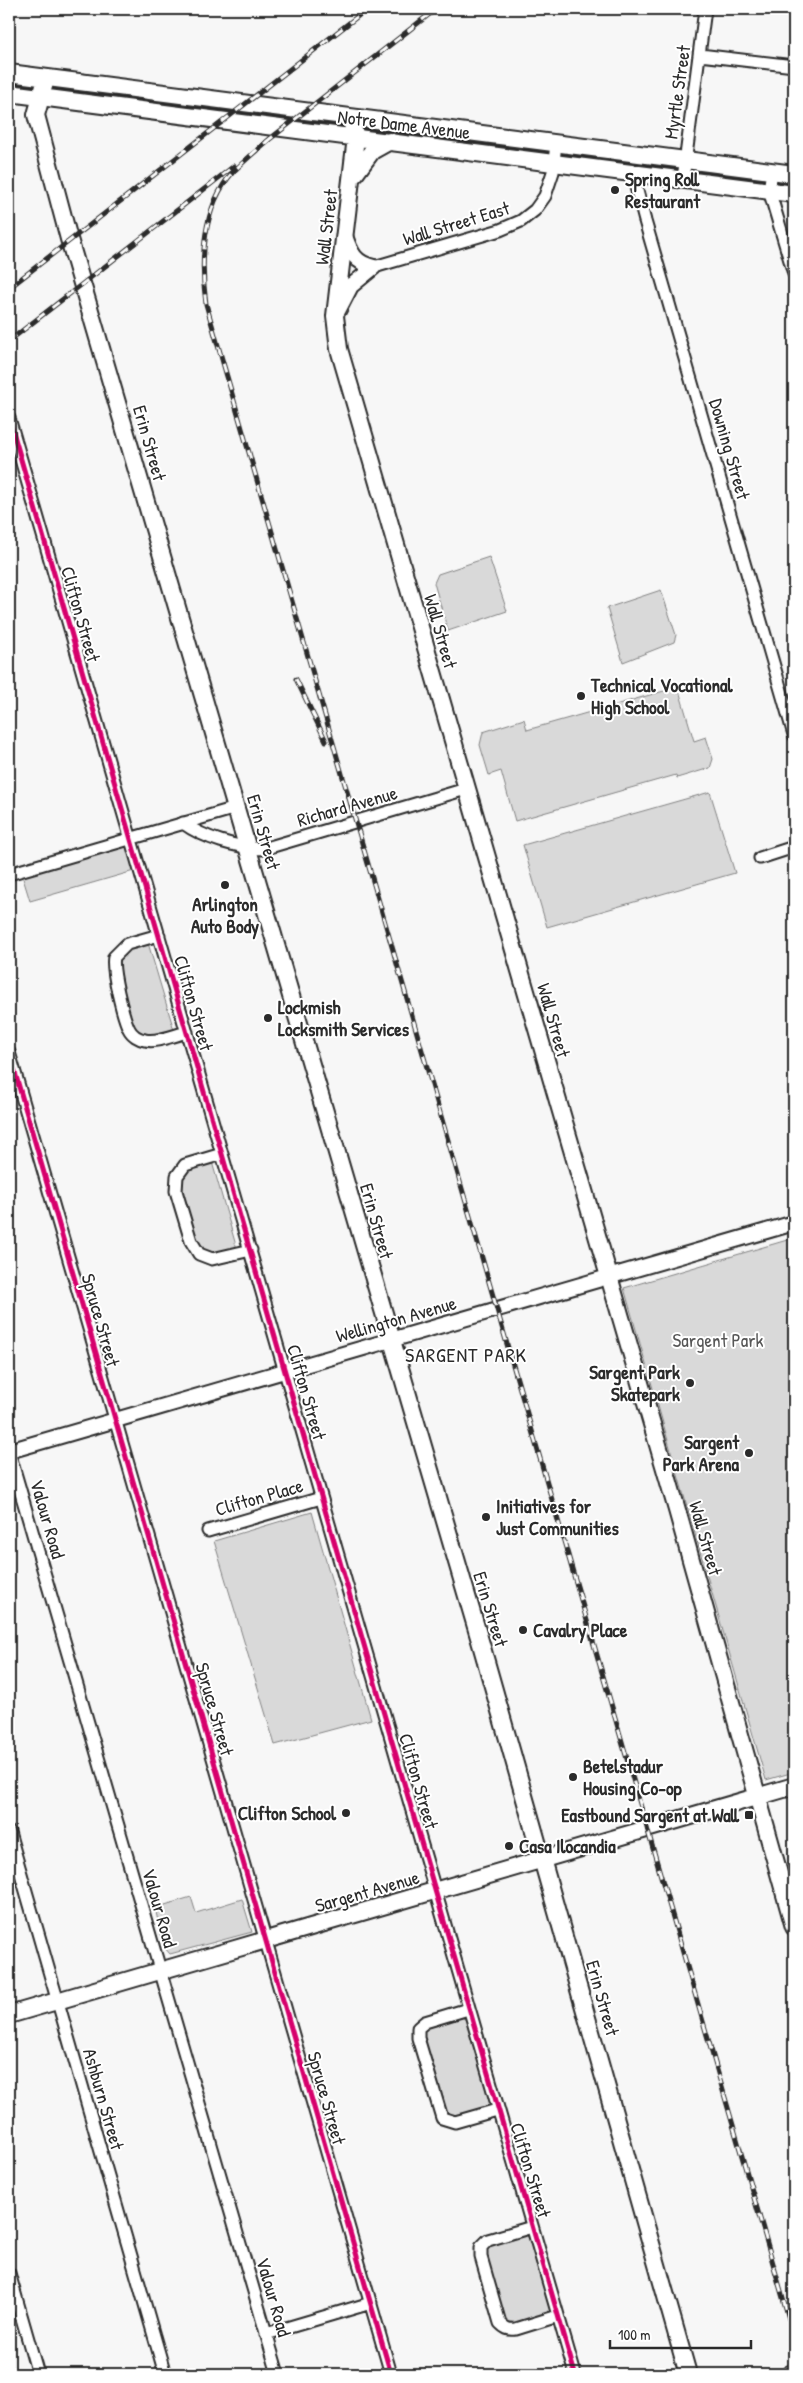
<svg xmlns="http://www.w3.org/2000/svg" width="803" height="2383" font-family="'Patrick Hand',sans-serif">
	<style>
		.green { fill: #d9d9d9; stroke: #828282 }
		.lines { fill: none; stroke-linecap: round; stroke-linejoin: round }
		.minor-casing { stroke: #2b2b2b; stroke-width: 15 }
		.tertiary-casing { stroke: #2b2b2b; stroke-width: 18 }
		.secondary-casing { stroke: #2b2b2b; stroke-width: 20 }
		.minor { stroke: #fff; stroke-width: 11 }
		.tertiary { stroke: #fff; stroke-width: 14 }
		.secondary { stroke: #fff; stroke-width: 16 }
		.rail-casing { stroke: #2b2b2b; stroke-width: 5 }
		.rail { stroke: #fff; stroke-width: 3; stroke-dasharray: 9; stroke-linecap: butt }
		.cycleway-casing { stroke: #fff; stroke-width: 8 }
		.cycleway { stroke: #d6006c; stroke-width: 5 }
		.poi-dot { fill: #2b2b2b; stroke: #fff; stroke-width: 2 }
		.labels { text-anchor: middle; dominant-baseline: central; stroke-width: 4; stroke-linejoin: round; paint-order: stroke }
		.street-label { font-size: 19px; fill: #2b2b2b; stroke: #fff }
		.poi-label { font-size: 19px; font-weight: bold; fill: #2b2b2b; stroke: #fff; text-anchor: start }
		.park-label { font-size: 19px; fill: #565656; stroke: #fff }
		.neighbourhood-label { font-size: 20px; letter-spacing: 1px; fill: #2b2b2b; stroke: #fff }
	</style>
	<rect width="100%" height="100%" fill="#f7f7f7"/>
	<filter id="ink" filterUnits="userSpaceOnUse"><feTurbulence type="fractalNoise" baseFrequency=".02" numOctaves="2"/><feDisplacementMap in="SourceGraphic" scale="10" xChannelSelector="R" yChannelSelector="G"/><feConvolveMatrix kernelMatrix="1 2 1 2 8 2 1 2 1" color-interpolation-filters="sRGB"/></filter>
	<g filter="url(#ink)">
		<path class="green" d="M489,557L507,611L448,631L434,583L438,574Z
			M661,590L676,635L674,642L623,662L607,608Z
			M678,687L694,741L706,737L713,759L710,768L677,778L676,775L515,821L501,771L489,775L480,745L483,732L524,719L527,730Z
			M710,792L735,873L547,927L523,845Z
			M127,845L134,871L30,901L22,875Z
			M148,943L174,1030L158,1035H144L134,1027L117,972L121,955L130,949Z
			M212,1162L237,1249L215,1255L199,1248C193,1230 170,1183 189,1170C195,1165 205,1164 212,1162Z
			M794,1238V1772L766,1780L624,1288Z
			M312,1512L371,1719L275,1745L214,1541Z
			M191,1897L196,1913L242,1899L252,1932L170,1954L164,1947L155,1908Z
			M456,2017L463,2018L469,2022L491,2102L489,2107L453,2118L444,2110L422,2039C424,2022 442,2021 456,2017Z
			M521,2235L527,2236L532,2242L550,2304V2311C541,2320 521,2325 508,2324L503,2317L486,2256V2249L490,2244Z"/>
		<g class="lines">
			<defs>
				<path id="minor" d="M700,55L794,66
					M772,172L769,190L794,274
					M637,173L636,187L645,221L794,735
					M683,179L705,9
					M374,267L500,230L521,221L535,210L545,196L553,172L556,143
					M9,418L575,2374
					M183,823C205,839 236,847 263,849L466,789
					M760,858L794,847
					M9,874L236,808
					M159,935L127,944L114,957C111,969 123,1017 129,1029C132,1035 139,1039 145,1040C157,1043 174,1035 187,1032
					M9,1052L391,2374
					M222,1154L185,1165L177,1176L176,1191L191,1241L199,1254L212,1259L251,1250
					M9,1452L278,2374
					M208,1531L321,1498
					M9,1832L165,2374
					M468,2009L425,2022L418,2028V2038L442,2118L455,2122L497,2110
					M532,2227L488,2240L481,2247V2257L500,2323C505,2328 508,2330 516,2329L558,2316
					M9,2273L38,2374
					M266,2334L371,2303"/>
				<path id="tertiary" d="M345,236C351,253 355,263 374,267
					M338,311L351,286L374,267
					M9,1451L794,1223"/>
				<path id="secondary" d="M9,73L794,174
					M46,79L36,115L69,239L481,1644L688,2374
					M9,93L794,194
					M350,118L356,137L335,316L339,349L677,1510L794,1927
					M355,174L372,151L390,141
					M9,2015L794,1786
					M790,2374L794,2373"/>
			</defs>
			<use href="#minor" class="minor-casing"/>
			<use href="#tertiary" class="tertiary-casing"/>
			<use href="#secondary" class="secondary-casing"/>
			<use href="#minor" class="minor"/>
			<use href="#tertiary" class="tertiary"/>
			<use href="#secondary" class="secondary"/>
			<defs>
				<path id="rail" d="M271,138C258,149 245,160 233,172C202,207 200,261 206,304L794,2336
					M266,142L436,9
					M9,288L367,9
					M9,341L234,166
					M296,679L326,741"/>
			</defs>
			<use href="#rail" class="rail-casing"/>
			<use href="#rail" class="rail"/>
			<defs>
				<path id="cycleway" d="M9,418L575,2374
					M9,1052L391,2374"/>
			</defs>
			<use href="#cycleway" class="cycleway-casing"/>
			<use href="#cycleway" class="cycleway"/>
		</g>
	</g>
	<g class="poi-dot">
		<circle cx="615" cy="190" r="5"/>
		<circle cx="581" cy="696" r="5"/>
		<circle cx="225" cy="885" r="5"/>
		<circle cx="268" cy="1018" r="5"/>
		<circle cx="690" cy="1383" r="5"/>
		<circle cx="749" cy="1453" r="5"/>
		<circle cx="486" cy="1517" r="5"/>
		<circle cx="523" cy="1630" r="5"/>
		<circle cx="573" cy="1777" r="5"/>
		<circle cx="346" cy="1813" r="5"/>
		<rect x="744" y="1810" width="10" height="10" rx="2.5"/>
		<circle cx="509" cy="1846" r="5"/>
	</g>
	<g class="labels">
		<g class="street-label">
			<text transform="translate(677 92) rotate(-82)">Myrtle Street</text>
			<text transform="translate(404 124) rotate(7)">Notre Dame Avenue</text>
			<text transform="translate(456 223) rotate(-17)">Wall Street East</text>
			<text transform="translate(326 227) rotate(-83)">Wall Street</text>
			<text transform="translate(150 443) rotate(74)">Erin Street</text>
			<text transform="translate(730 449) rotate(74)">Downing Street</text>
			<text transform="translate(81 614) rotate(74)">Clifton Street</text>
			<text transform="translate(441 631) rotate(74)">Wall Street</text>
			<text transform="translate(347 806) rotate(-16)">Richard Avenue</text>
			<text transform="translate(264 832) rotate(74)">Erin Street</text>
			<text transform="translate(194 1003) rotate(74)">Clifton Street</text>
			<text transform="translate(554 1020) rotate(74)">Wall Street</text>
			<text transform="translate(377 1221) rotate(74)">Erin Street</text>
			<text transform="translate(396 1319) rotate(-16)">Wellington Avenue</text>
			<text transform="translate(101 1320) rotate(74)">Spruce Street</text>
			<text transform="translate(307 1392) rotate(74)">Clifton Street</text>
			<text transform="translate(259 1497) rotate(-16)">Clifton Place</text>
			<text transform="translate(48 1519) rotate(74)">Valour Road</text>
			<text transform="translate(706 1538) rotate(74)">Wall Street</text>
			<text transform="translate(491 1609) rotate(73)">Erin Street</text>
			<text transform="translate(215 1709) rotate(74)">Spruce Street</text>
			<text transform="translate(419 1781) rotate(74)">Clifton Street</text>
			<text transform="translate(367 1891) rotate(-16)">Sargent Avenue</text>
			<text transform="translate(160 1908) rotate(74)">Valour Road</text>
			<text transform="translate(603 1998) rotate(74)">Erin Street</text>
			<text transform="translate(327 2098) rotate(74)">Spruce Street</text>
			<text transform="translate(104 2099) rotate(74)">Ashburn Street</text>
			<text transform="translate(531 2170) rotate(73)">Clifton Street</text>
			<text transform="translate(274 2297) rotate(74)">Valour Road</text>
		</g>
		<g class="poi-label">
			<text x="625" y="179">Spring Roll<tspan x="625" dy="22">Restaurant</tspan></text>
			<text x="591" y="685">Technical Vocational<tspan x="591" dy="22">High School</tspan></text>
			<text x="225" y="904" text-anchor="middle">Arlington<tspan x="225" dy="22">Auto Body</tspan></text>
			<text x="278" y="1007">Lockmish<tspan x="278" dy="22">Locksmith Services</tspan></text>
			<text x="680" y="1372" text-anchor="end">Sargent Park<tspan x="680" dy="22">Skatepark</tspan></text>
			<text x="739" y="1442" text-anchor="end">Sargent<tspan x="739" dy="22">Park Arena</tspan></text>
			<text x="496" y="1506">Initiatives for<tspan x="496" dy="22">Just Communities</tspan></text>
			<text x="533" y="1630">Cavalry Place</text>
			<text x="583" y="1766">Betelstadur<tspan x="583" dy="22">Housing Co-op</tspan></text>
			<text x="336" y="1813" text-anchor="end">Clifton School</text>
			<text x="739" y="1815" text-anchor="end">Eastbound Sargent at Wall</text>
			<text x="519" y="1846">Casa Ilocandia</text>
		</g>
		<g class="park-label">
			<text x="718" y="1340">Sargent Park</text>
		</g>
		<g class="neighbourhood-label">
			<text x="466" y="1354">SARGENT PARK</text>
		</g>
	</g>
	<rect width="803" height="2383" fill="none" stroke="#fff" stroke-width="30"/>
	<rect x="15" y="15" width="773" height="2353" fill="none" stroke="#2b2b2b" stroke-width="2" filter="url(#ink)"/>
	<path d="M610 2340v8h141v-8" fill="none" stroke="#2b2b2b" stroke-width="2.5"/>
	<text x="618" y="2340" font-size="15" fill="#2b2b2b" stroke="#ffffff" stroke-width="4" paint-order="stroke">100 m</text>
</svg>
